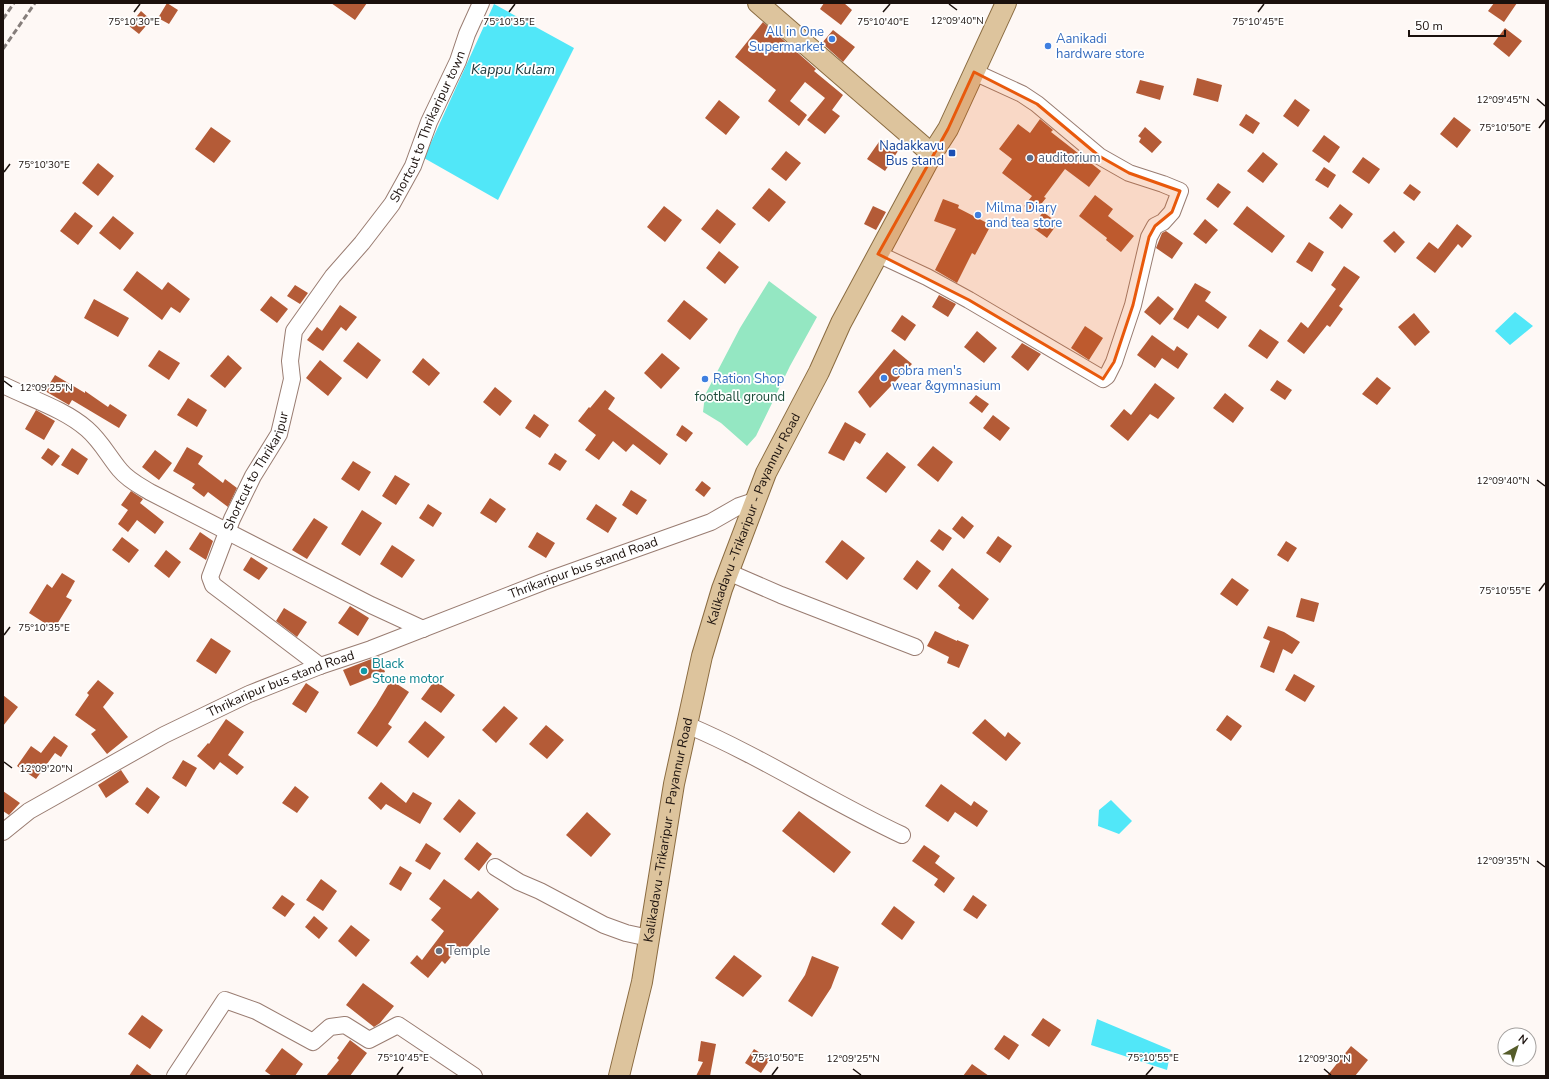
<svg xmlns="http://www.w3.org/2000/svg" width="1549" height="1079" font-family="'Nunito Sans',sans-serif">
	<style>
		.green { fill: #94e7c2 }
		.water { fill: #51e7f8 }
		.building { fill: #b45b37 }
		.lines { fill: none; stroke-linecap: round; stroke-linejoin: round }
		.minor-casing { stroke: #997c71; stroke-width: 18 }
		.major-casing { stroke: #8a6b40; stroke-width: 22 }
		.minor { stroke: #fff; stroke-width: 16 }
		.major { stroke: #ddc49d; stroke-width: 20 }
		.rail { stroke: #867e7b; stroke-width: 3; stroke-dasharray: 6 3; stroke-linecap: butt }
		.marked { fill: #e8590c; fill-opacity: 0.2; stroke: #e8590c; stroke-width: 3; stroke-linejoin: round }
		.ticks { fill: none; stroke: #1b110d; stroke-width: 1.5 }
		.shop-dot { fill: #3f7fe0; stroke: #fff; stroke-width: 1.5 }
		.transit-dot { fill: #1a4fb4; stroke: #fff; stroke-width: 1.5 }
		.service-dot { fill: #5c6f8a; stroke: #fff; stroke-width: 1.5 }
		.culture-dot { fill: #0f9aa8; stroke: #fff; stroke-width: 1.5 }
		.worship-dot { fill: #6b7280; stroke: #fff; stroke-width: 1.5 }
		.labels { text-anchor: middle; dominant-baseline: central; stroke-width: 3.5; stroke-linejoin: round; paint-order: stroke }
		.shop-label { font-size: 13px; fill: #366cbe; stroke: #fff; text-anchor: start }
		.street-label { font-size: 13px; fill: #1b110d; stroke: #fff }
		.transit-label { font-size: 13px; fill: #164399; stroke: #fff; text-anchor: end }
		.service-label { font-size: 13px; fill: #4e5e75; stroke: #fff; text-anchor: start }
		.park-label { font-size: 13px; fill: #1d4d3a; stroke: #fff }
		.culture-label { font-size: 13px; fill: #0d838f; stroke: #fff; text-anchor: start }
		.worship-label { font-size: 13px; fill: #5b616d; stroke: #fff; text-anchor: start }
		.water-label { font-size: 14px; font-style: italic; fill: #20383c; stroke: #fff }
		.ticks-label { font-size: 10px; text-anchor: middle; fill: #1b110d; stroke: #fff; stroke-width: 3.5; stroke-linejoin: round; paint-order: stroke }
	</style>
	<rect width="100%" height="100%" fill="#fef8f5"/>
	<path class="green" d="M769,281L817,317L790,366L756,436L747,446L721,423L703,412L705,395L740,328Z"/>
	<path class="water" d="M494,4L574,48L498,200L424,158Z
		M1515,312L1533,326L1510,345L1495,331Z
		M1111,800L1132,821L1119,834L1098,826L1099,810Z
		M1097,1019L1171,1050L1167,1070L1091,1045Z"/>
	<path class="building" d="M167,3L178,10L169,24L158,18Z
		M331,3H367L355,20Z
		M824,3H844L852,10L841,25L820,9Z
		M1494,3H1517L1504,22L1488,11Z
		M141,11L151,20L139,34L129,26Z
		M763,22L816,69L814,71L843,95L832,110L840,116L825,134L807,120L825,98L805,82L790,101L807,115L799,126L768,101L776,90L735,57Z
		M1505,28L1522,41L1509,57L1493,44Z
		M833,30L855,47L843,62L822,43Z
		M1197,78L1222,85L1218,102L1193,95Z
		M1140,80L1164,86L1160,100L1136,93Z
		M1295,99L1310,110L1298,127L1283,116Z
		M719,100L740,117L726,135L705,118Z
		M1246,114L1260,123L1253,134L1239,125Z
		M1454,117L1471,130L1457,148L1440,134Z
		M1040,119L1053,130L1051,132L1101,171L1089,187L1065,169L1044,197L1046,198L1034,213L1024,206L1032,196L1002,173L1012,159L999,149L1018,124L1030,133Z
		M211,127L231,141L214,163L195,149Z
		M1145,127L1162,142L1152,153L1139,142L1141,138L1138,136Z
		M1324,135L1340,147L1329,163L1312,151Z
		M881,139L898,151L885,171L867,159Z
		M786,151L801,163L786,181L771,169Z
		M1263,152L1278,164L1263,183L1247,171Z
		M1363,157L1380,169L1369,184L1352,172Z
		M98,163L114,176L98,196L82,183Z
		M1324,167L1336,175L1328,188L1315,180Z
		M1218,183L1231,192L1218,208L1206,199Z
		M1410,184L1421,192L1414,201L1403,193Z
		M769,188L786,202L769,222L752,208Z
		M1095,195L1113,209L1108,216L1134,236L1121,252L1106,240L1107,238L1079,216Z
		M943,199L959,205L958,208L991,225L975,255L972,253L957,283L935,270L956,229L934,221Z
		M1340,204L1353,214L1342,229L1329,218Z
		M664,206L682,220L665,242L647,227Z
		M873,206L886,212L876,230L864,224Z
		M1247,206L1285,236L1272,253L1233,224Z
		M717,209L736,224L720,244L701,229Z
		M75,212L93,226L78,245L60,231Z
		M1043,212L1058,223L1047,238L1032,227Z
		M113,216L134,233L120,250L99,233Z
		M1205,219L1218,230L1206,244L1193,234Z
		M1457,224L1472,236L1462,248L1458,244L1435,273L1416,258L1429,242L1438,249Z
		M1166,231L1183,243L1172,259L1156,248L1162,233Z
		M1394,231L1405,242L1395,253L1383,241Z
		M1309,242L1324,252L1312,272L1296,262Z
		M719,251L739,267L725,284L706,268Z
		M1344,266L1360,277L1339,306L1343,309L1330,327L1327,325L1304,354L1287,341L1301,322L1308,328L1336,289L1331,285Z
		M137,271L162,290L168,282L190,299L180,313L171,307L162,320L123,290Z
		M1195,283L1211,292L1205,301L1227,317L1218,329L1198,315L1188,329L1173,319Z
		M295,285L308,293L300,304L287,296Z
		M939,295L956,304L948,317L932,307Z
		M271,296L288,309L277,323L260,310Z
		M1158,296L1174,309L1160,325L1144,312Z
		M94,299L129,318L118,337L84,318Z
		M684,300L708,319L690,340L667,321Z
		M340,305L357,317L346,331L341,327L323,351L307,340L317,327L322,331Z
		M1414,313L1430,332L1415,346L1398,327Z
		M902,315L916,325L905,341L891,331Z
		M1085,326L1103,338L1089,360L1071,348Z
		M1260,329L1279,342L1267,359L1248,346Z
		M977,331L997,348L984,363L964,347Z
		M1152,335L1174,351L1177,346L1188,354L1178,369L1162,358L1155,368L1137,355Z
		M358,342L381,360L367,379L343,361Z
		M1022,343L1041,354L1028,371L1011,357Z
		M894,349L912,364L870,408L858,392Z
		M159,350L180,363L169,380L148,366Z
		M662,353L680,368L661,389L644,373Z
		M228,355L242,368L225,388L210,376Z
		M423,358L440,373L429,386L412,372Z
		M320,360L342,378L328,396L306,378Z
		M55,375L85,393V391L108,407L110,404L127,415L119,428L72,400L69,405L45,391Z
		M1377,377L1391,388L1377,405L1362,394Z
		M1277,380L1292,390L1285,400L1270,390Z
		M1155,383L1175,398L1158,419L1150,414L1128,441L1110,426L1124,409L1131,415Z
		M495,387L512,401L500,416L483,402Z
		M605,390L615,398L608,409L668,454L660,465L633,444L626,452L613,441L599,460L585,450L596,435L578,421L589,407L590,408Z
		M1225,393L1244,408L1233,423L1213,408Z
		M976,395L989,404L982,413L969,403Z
		M188,398L207,410L197,427L177,415Z
		M36,410L55,421L44,440L25,429Z
		M534,414L549,425L540,438L525,428Z
		M993,415L1010,428L1000,441L983,428Z
		M845,422L866,434L860,444L855,441L844,461L828,453Z
		M682,425L693,433L686,442L676,435Z
		M933,446L953,462L938,482L917,465Z
		M187,447L203,456L198,464L223,483L225,479L237,488L228,507L208,492L204,497L192,488L195,484L173,471Z
		M48,448L60,456L52,466L41,458Z
		M72,448L88,459L78,475L61,465Z
		M155,450L172,463L159,480L142,467Z
		M887,452L906,467L886,493L866,478Z
		M555,453L567,461L560,471L548,464Z
		M353,461L371,472L359,491L341,479Z
		M395,475L410,484L396,505L382,496Z
		M702,481L711,488L704,497L695,490Z
		M631,490L647,500L637,515L622,505Z
		M131,491L143,499L140,503L164,522L155,534L137,520L128,532L118,524L128,510L121,505Z
		M490,498L506,509L496,523L480,513Z
		M428,504L442,513L433,527L419,518Z
		M596,504L617,518L608,533L586,519Z
		M362,510L382,523L360,556L341,544Z
		M962,516L974,526L964,539L952,529Z
		M314,518L328,527L307,559L292,550Z
		M939,529L952,538L943,551L930,541Z
		M200,532L213,541L206,560L189,549Z
		M537,532L555,543L546,558L528,547Z
		M998,536L1012,546L1000,563L986,553Z
		M122,537L139,550L129,563L112,550Z
		M842,540L865,558L847,580L825,562Z
		M1286,541L1297,548L1288,562L1277,555Z
		M392,545L415,560L402,578L380,564Z
		M166,550L181,562L169,578L154,566Z
		M251,557L268,568L259,580L243,570Z
		M917,560L931,571L917,590L903,579Z
		M952,568L989,599L973,620L958,608L960,605L938,586Z
		M62,573L75,581L66,597L72,600L54,629L29,613L47,584L52,588Z
		M1232,578L1249,590L1237,606L1220,594Z
		M1301,598L1319,603L1314,622L1296,617Z
		M350,606L369,618L358,636L338,623Z
		M284,608L307,622L297,637L276,621Z
		M1268,626L1284,632L1300,642L1292,654L1283,649L1274,673L1260,667L1270,641L1263,638Z
		M935,631L957,641V640L969,645L959,668L947,663L949,657L927,646Z
		M211,638L231,651L216,674L196,661Z
		M379,656L385,672L350,686L343,670Z
		M1294,674L1315,686L1305,702L1285,690Z
		M98,680L114,693L103,707L128,737L107,754L91,734L96,730L75,715L89,695L87,693Z
		M391,680L409,692L388,724L392,727L377,747L357,733L376,705Z
		M435,680L455,695L441,713L421,699Z
		M306,683L319,692L306,713L292,704Z
		M3,695L18,707L3,726Z
		M504,706L518,718L496,743L482,730Z
		M1227,715L1242,726L1231,741L1216,730Z
		M226,719L244,732L228,755L244,767L237,775L220,762L214,770L197,756L208,743L209,744Z
		M985,719L1005,737L1008,732L1021,743L1006,761L972,733Z
		M425,721L445,737L428,758L408,742Z
		M546,725L564,740L547,759L529,744Z
		M54,736L68,746L61,757L55,753L36,779L17,766L31,746L41,753Z
		M183,760L197,768L186,787L172,778Z
		M121,770L129,782L106,798L98,785Z
		M381,782L406,803L413,792L432,803L420,824L386,804L381,810L368,798Z
		M941,784L971,806L974,801L988,811L977,827L955,812L948,822L925,806Z
		M295,786L309,797L297,813L282,803Z
		M147,787L160,797L148,814L135,804Z
		M3,791L20,803L9,815L3,811Z
		M459,799L476,813L460,833L443,819Z
		M799,811L851,852L834,873L782,831Z
		M587,812L611,834L591,857L566,835Z
		M477,842L492,854L479,871L464,859Z
		M426,843L441,853L430,870L415,861Z
		M924,845L940,856L935,863L955,878L944,893L934,885L938,879L912,861Z
		M400,866L412,873L401,891L389,884Z
		M321,879L337,891L323,911L306,900Z
		M444,879L471,899L478,891L499,909L464,951L459,947L445,964L442,961L428,978L410,963L417,955L422,960L444,931L431,920L441,908L429,899Z
		M282,895L295,904L285,917L272,908Z
		M973,895L987,905L977,919L963,910Z
		M894,906L915,922L902,940L881,924Z
		M314,916L328,928L319,939L305,927Z
		M351,925L370,940L356,957L338,941Z
		M734,955L762,976L743,997L715,978Z
		M812,956L839,967L831,988L812,1017L788,1001L805,975Z
		M363,983L394,1006L380,1023L374,1027L346,1005Z
		M142,1015L163,1030L150,1049L128,1034Z
		M1043,1018L1061,1030L1049,1047L1031,1035Z
		M1004,1035L1019,1045L1009,1060L994,1049Z
		M350,1040L367,1053L350,1076H326L339,1060L337,1058Z
		M701,1041L716,1044L710,1076H696L703,1062L698,1061Z
		M1351,1046L1368,1060L1355,1076H1327Z
		M282,1048L303,1064L295,1076H272L265,1071Z
		M754,1049L770,1059L761,1073L745,1063Z
		M137,1064L153,1076H129Z
		M972,1064L989,1076H963Z"/>
	<g class="lines">
		<defs>
			<g id="minor">
				<path d="M878,254L927,277L969,300L1103,379L1107,376L1114,362L1133,305L1149,237L1155,226L1163,222L1172,212L1180,191L1163,184L1129,173L1099,156L1037,104L1022,94L974,72"/>
				<path d="M3,385C31,399 64,409 87,429C101,441 109,457 120,470C128,480 140,486 150,492L371,605L423,629"/>
				<path d="M728,572L781,595L915,647"/>
				<path id="s1" d="M320,666L213,585L210,577L232,519L253,476L279,434L292,379L290,361L294,331L333,276L362,243L392,204L413,166L429,122L458,61L467,34L481,3"/>
				<path d="M687,725C761,756 829,801 902,835"/>
				<path id="s2" d="M3,832L29,811L164,735L249,694L320,666L371,649L543,582L711,522L739,506L754,501"/>
				<path d="M495,867L519,882L540,891L604,925L626,933L649,938"/>
				<path d="M175,1076L225,1000L256,1011L313,1042L330,1027L345,1025L369,1040L398,1025L474,1076"/>
			</g>
			<g id="major">
				<path d="M758,3L932,154"/>
				<path id="s3" d="M619,1076L642,982L674,784L702,656L722,589L766,473L819,372L841,323L932,154L948,129L1006,3"/>
			</g>
		</defs>
		<use href="#minor" class="minor-casing"/>
		<use href="#major" class="major-casing"/>
		<use href="#minor" class="minor"/>
		<use href="#major" class="major"/>
		<path class="rail" d="M3,19L14,3
			M3,49L35,3"/>
	</g>
	<path class="marked" d="M974,72L1037,104L1099,156L1129,173L1180,191L1172,212L1155,226L1149,237L1133,305L1114,362L1103,379L969,300L878,254L948,129Z"/>
	<path class="ticks" d="M949,4L957,10M134,12L140,4M509,12L515,4M883,12L890,4M1258,12L1264,4M1537,99L1545,106M1539,128L1545,120M4,172L10,164M4,381L12,387M1537,480L1545,486M1539,591L1545,583M4,635L10,627M4,762L12,768M1537,861L1545,867M853,1069L861,1075M1324,1069L1331,1075M397,1075L403,1067M772,1075L778,1067M1146,1075L1153,1067"/>
	<g class="shop-dot">
		<circle cx="832" cy="39" r="4"/>
		<circle cx="1048" cy="46" r="4"/>
		<circle cx="978" cy="215" r="4"/>
		<circle cx="884" cy="378" r="4"/>
		<circle cx="705" cy="379" r="4"/>
	</g>
	<rect class="transit-dot" x="948" y="149" width="8" height="8" rx="2"/>
	<circle class="service-dot" cx="1030" cy="158" r="4"/>
	<circle class="culture-dot" cx="364" cy="671" r="4"/>
	<circle class="worship-dot" cx="439" cy="951" r="4"/>
	<g class="labels">
		<g class="shop-label">
			<text x="824" y="32" text-anchor="end">All in One<tspan x="824" dy="15">Supermarket</tspan></text>
			<text x="1056" y="39">Aanikadi<tspan x="1056" dy="15">hardware store</tspan></text>
			<text x="986" y="208">Milma Diary<tspan x="986" dy="15">and tea store</tspan></text>
			<text x="892" y="371">cobra men's<tspan x="892" dy="15">wear &amp;gymnasium</tspan></text>
			<text x="713" y="379">Ration Shop</text>
		</g>
		<g class="street-label">
			<text stroke="none"><textPath href="#s1" startOffset="653">Shortcut to Thrikaripur town</textPath></text>
			<text stroke="none"><textPath href="#s1" startOffset="259">Shortcut to Thrikaripur</textPath></text>
			<text stroke="none"><textPath href="#s3" startOffset="575">Kalikadavu -Trikaripur - Payannur Road</textPath></text>
			<text stroke="none"><textPath href="#s2" startOffset="640">Thrikaripur bus stand Road</textPath></text>
			<text stroke="none"><textPath href="#s2" startOffset="316">Thrikaripur bus stand Road</textPath></text>
			<text stroke="none"><textPath href="#s3" startOffset="251">Kalikadavu -Trikaripur - Payannur Road</textPath></text>
		</g>
		<g class="transit-label">
			<text x="944" y="146">Nadakkavu<tspan x="944" dy="15">Bus stand</tspan></text>
		</g>
		<g class="service-label">
			<text x="1038" y="158">auditorium</text>
		</g>
		<g class="park-label">
			<text x="740" y="397">football ground</text>
		</g>
		<g class="culture-label">
			<text x="372" y="664">Black<tspan x="372" dy="15">Stone motor</tspan></text>
		</g>
		<g class="worship-label">
			<text x="447" y="951">Temple</text>
		</g>
		<g class="water-label">
			<text x="513" y="69">Kappu Kulam</text>
		</g>
	</g>
	<g class="ticks-label">
		<text x="957" y="24">12°09'40"N</text>
		<text x="883" y="25">75°10'40"E</text>
		<text x="1258" y="25">75°10'45"E</text>
		<text x="134" y="25">75°10'30"E</text>
		<text x="509" y="25">75°10'35"E</text>
		<text x="1503" y="103">12°09'45"N</text>
		<text x="1505" y="131">75°10'50"E</text>
		<text x="44" y="168">75°10'30"E</text>
		<text x="46" y="391">12°09'25"N</text>
		<text x="1503" y="484">12°09'40"N</text>
		<text x="1505" y="594">75°10'55"E</text>
		<text x="44" y="631">75°10'35"E</text>
		<text x="46" y="772">12°09'20"N</text>
		<text x="1503" y="864">12°09'35"N</text>
		<text x="403" y="1061">75°10'45"E</text>
		<text x="778" y="1061">75°10'50"E</text>
		<text x="1153" y="1061">75°10'55"E</text>
		<text x="853" y="1062">12°09'25"N</text>
		<text x="1324" y="1062">12°09'30"N</text>
	</g>
	<rect width="1549" height="1079" fill="none" stroke="#1b110d" stroke-width="8"/>
	<g transform="translate(1517 1047) rotate(39)"><circle r="19" fill="#ffffff" stroke="#a4a09e"/>
	<path d="M0-3L7 15L0 10L-7 15Z" fill="#555c2a"/>
	<text y="-6" font-size="11" font-weight="bold" text-anchor="middle" fill="#1b110d">N</text>
	</g>
	<path d="M1409 30v6h96v-6" fill="none" stroke="#1b110d" stroke-width="2"/>
	<text x="1415" y="30" font-size="12" fill="#1b110d" stroke="#ffffff" stroke-width="3" paint-order="stroke">50 m</text>
</svg>
